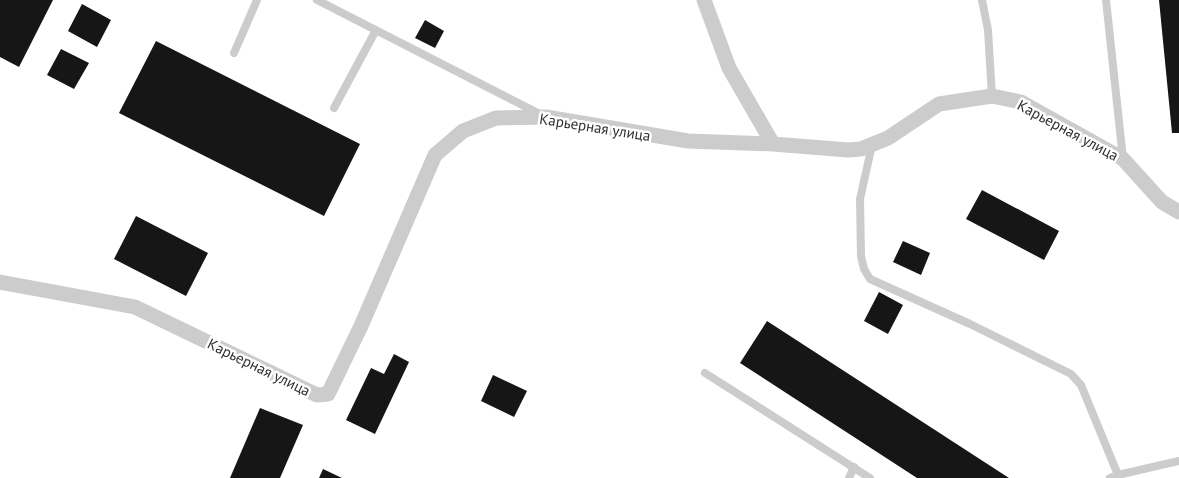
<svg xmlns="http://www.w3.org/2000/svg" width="1179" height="478" font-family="'PT Sans',sans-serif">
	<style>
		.building { fill: #161616 }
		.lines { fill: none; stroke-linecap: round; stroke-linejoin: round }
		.lane { stroke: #ccc; stroke-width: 8 }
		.street { stroke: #ccc; stroke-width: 15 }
		.labels { text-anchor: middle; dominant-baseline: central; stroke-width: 5; stroke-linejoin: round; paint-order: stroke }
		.street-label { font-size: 15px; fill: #2f2f2f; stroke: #fff }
	</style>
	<rect width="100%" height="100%" fill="#fff"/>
	<path class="building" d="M0,0H53L19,67L0,57Z
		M1159,0H1179V133H1172Z
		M82,4L111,20L97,47L68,31Z
		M425,20L444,31L435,48L415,38Z
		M156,41L360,144L324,216L119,113Z
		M61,49L89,63L74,89L47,75Z
		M982,190L1059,231L1044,260L966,219Z
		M136,216L208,253L186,296L114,259Z
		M903,241L930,253L921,275L893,262Z
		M879,292L903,305L888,334L864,321Z
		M767,321L1009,478H917L740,363Z
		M394,354L409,362L375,434L346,420L371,368L384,374Z
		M493,375L527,391L514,417L481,401Z
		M260,408L303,425L280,478H230Z
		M323,469L342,478H319Z"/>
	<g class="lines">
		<path class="lane" d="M317,0L540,114
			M982,0L988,30L992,96
			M1106,0L1123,159
			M234,53L257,0
			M334,108L376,30
			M872,145L860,199L861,256L864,269L870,279L970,324L1071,374L1081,385L1118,475
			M705,373L870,478
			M849,478L854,467
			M1110,478L1118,475L1179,461"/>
		<path class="street" d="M704,0L729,68L773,144
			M0,282L135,307L317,395L328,394L361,326L435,155L463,131L496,118L546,117L688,141L773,144L848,150L861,149L888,138L939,104L992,96L1021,102L1123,159L1162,202L1179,212"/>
	</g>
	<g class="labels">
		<g class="street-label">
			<text transform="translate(595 127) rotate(9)">Карьерная улица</text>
			<text transform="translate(1068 130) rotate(28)">Карьерная улица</text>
			<text transform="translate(259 367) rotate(26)">Карьерная улица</text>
		</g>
	</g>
</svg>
